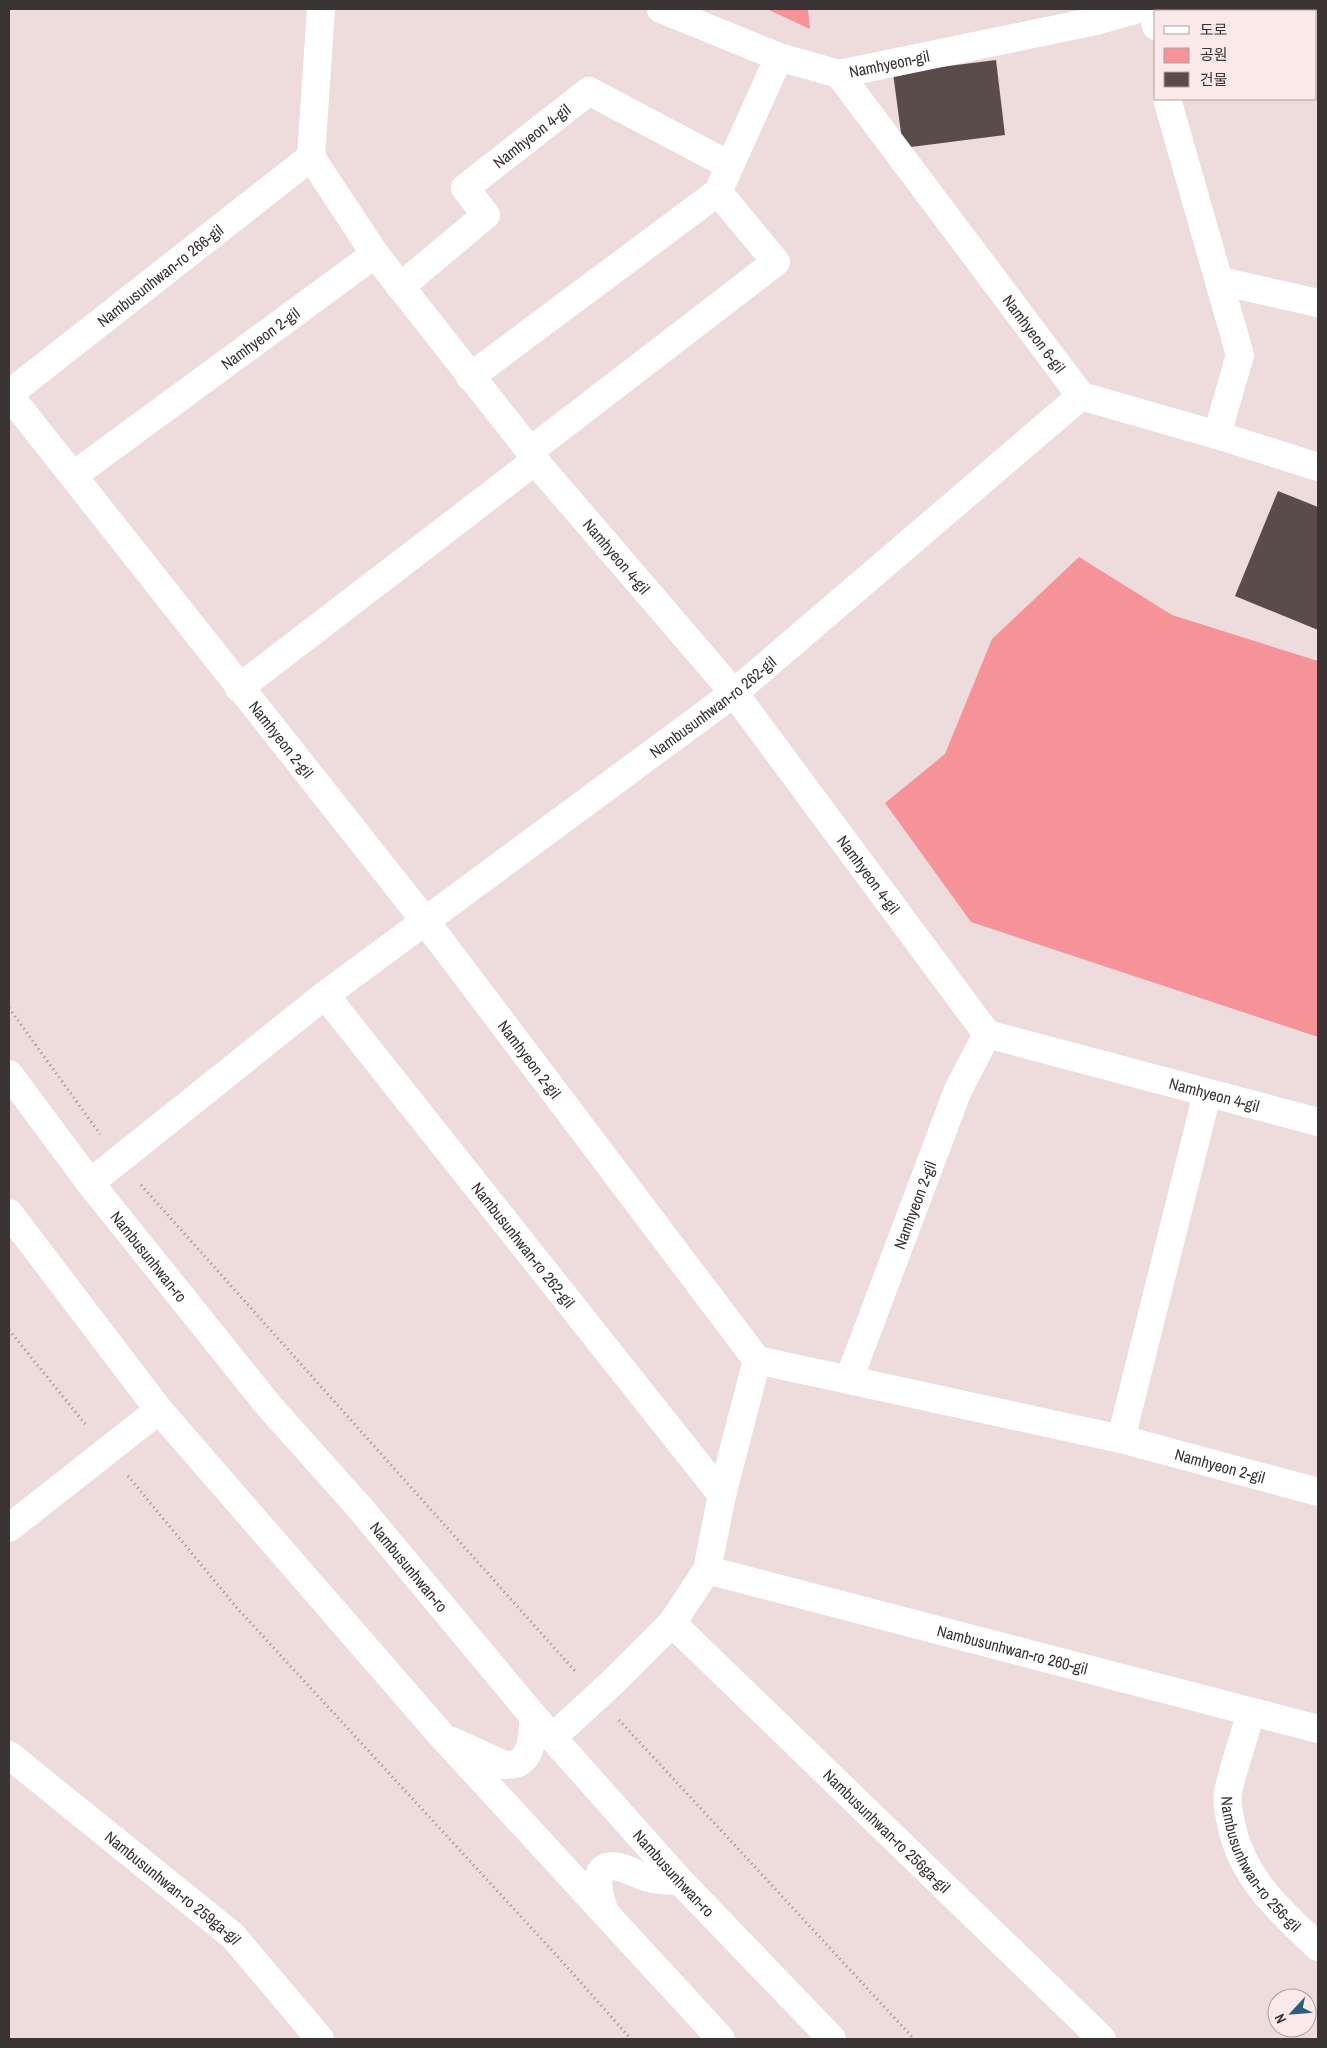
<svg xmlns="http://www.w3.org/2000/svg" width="1327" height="2048" font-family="'Archivo Narrow','Noto Sans KR',sans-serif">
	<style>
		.green { fill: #f59399 }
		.building { fill: #5b4c4c }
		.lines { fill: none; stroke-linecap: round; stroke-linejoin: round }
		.path { stroke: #958888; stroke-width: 3; stroke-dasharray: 1 4; stroke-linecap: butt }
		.minor { stroke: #fff; stroke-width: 28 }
		.major { stroke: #fff; stroke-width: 28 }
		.labels { text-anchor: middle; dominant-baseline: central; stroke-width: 5; stroke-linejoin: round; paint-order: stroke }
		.street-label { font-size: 16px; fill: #3b3434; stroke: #fbe8e9 }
	</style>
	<rect width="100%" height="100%" fill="#eedbdb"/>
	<path class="green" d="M767,9H808L810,29Z
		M1079,557L1172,615L1318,661V1037L971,922L885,803L945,754L992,639Z"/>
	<path class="building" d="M996,60L1005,135L903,148L893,73Z
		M1278,491L1318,507V630L1235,596Z"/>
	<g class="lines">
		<path class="path" d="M9,1008L100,1134
			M141,1185L575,1671
			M9,1330L86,1425
			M128,1476L237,1608L559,1958L631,2039
			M619,1720L914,2039"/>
		<g class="minor">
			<path id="s1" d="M321,9L311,157L375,254L530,451L535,461L734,693L987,1034L1318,1122"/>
			<path id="s2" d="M661,9L779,57L839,74L1096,21L1138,9"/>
			<path d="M1153,9L1156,26"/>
			<path id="s3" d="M839,74L1081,396L1217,435L1318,467"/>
			<path d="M1167,99L1240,355L1217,435"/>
			<path d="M1220,281L1318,303"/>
			<path id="s4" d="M400,287L486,215L465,188L589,91L729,165"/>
			<path d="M470,377L718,192L779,57"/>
			<path id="s5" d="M9,394L311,157"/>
			<path id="s6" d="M9,395L426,922L757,1360L1121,1439L1318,1492"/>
			<path d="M530,451L776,262L718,192"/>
			<path id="s7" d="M74,475L375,254"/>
			<path d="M239,688L535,461"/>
			<path id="s8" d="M325,995L722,1495"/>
			<path id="s9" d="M90,1183L325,995L734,693L1081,396"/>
			<path id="s10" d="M849,1379L958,1090L987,1034"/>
			<path d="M1121,1439L1207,1094"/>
			<path d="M9,1528L159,1410"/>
			<path d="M707,1570L722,1495L757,1360"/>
			<path id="s11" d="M672,1623L1102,2039"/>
			<path id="s12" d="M1251,1712C1244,1739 1233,1766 1228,1793C1226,1804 1230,1817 1232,1828C1244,1880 1281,1912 1318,1947"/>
			<path id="s13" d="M553,1737L613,1682L672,1623L707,1570L1318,1729"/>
			<path id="s14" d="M9,1755L233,1936L320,2039"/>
		</g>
		<g class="major">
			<path id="s15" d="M9,1074L90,1183L269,1406L360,1508L534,1717L680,1881L832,2039"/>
			<path d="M9,1213L159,1410L442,1736L721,2039"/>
			<path d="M452,1741L505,1765C533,1766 532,1738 534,1717"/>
			<path d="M605,1913C599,1895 587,1858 623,1868C632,1871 640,1876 649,1878C659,1881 670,1880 680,1881"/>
		</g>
	</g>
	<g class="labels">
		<g class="street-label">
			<text stroke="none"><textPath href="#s2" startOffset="241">Namhyeon-gil</textPath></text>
			<text stroke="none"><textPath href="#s4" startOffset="231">Namhyeon 4-gil</textPath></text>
			<text stroke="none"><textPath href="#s5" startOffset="192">Nambusunhwan-ro 266-gil</textPath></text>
			<text stroke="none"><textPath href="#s3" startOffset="325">Namhyeon 6-gil</textPath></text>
			<text stroke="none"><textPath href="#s7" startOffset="231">Namhyeon 2-gil</textPath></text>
			<text stroke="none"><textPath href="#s1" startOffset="652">Namhyeon 4-gil</textPath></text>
			<text stroke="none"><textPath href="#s9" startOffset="784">Nambusunhwan-ro 262-gil</textPath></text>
			<text stroke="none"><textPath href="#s6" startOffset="439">Namhyeon 2-gil</textPath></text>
			<text stroke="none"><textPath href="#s1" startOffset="1058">Namhyeon 4-gil</textPath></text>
			<text stroke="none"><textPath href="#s6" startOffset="844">Namhyeon 2-gil</textPath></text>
			<text stroke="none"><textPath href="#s1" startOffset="1492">Namhyeon 4-gil</textPath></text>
			<text stroke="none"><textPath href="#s10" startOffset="186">Namhyeon 2-gil</textPath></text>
			<text stroke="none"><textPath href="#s8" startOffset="319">Nambusunhwan-ro 262-gil</textPath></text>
			<text stroke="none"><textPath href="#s15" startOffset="230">Nambusunhwan-ro</textPath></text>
			<text stroke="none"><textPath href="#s6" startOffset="1696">Namhyeon 2-gil</textPath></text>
			<text stroke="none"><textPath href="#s15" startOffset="635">Nambusunhwan-ro</textPath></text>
			<text stroke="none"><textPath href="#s13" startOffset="544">Nambusunhwan-ro 260-gil</textPath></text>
			<text stroke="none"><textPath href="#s11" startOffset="299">Nambusunhwan-ro 256ga-gil</textPath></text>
			<text stroke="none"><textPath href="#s12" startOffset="165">Nambusunhwan-ro 256-gil</textPath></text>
			<text stroke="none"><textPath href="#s15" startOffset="1040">Nambusunhwan-ro</textPath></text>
			<text stroke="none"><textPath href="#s14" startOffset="211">Nambusunhwan-ro 259ga-gil</textPath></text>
		</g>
	</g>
	<rect width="1327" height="2048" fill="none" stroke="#3b3434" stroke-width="20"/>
	<rect x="1154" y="10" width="162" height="90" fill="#fbe8e9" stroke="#aea0a1"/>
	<rect x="1164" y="26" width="25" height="8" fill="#ffffff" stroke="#aea0a1"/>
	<text x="1200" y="35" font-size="15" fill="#3b3434">도로</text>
	<rect x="1164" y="48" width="25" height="15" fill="#f59399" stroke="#aea0a1"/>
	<text x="1200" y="60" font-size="15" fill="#3b3434">공원</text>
	<rect x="1164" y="72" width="25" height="15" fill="#5b4c4c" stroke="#aea0a1"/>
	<text x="1200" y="85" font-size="15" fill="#3b3434">건물</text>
	<g transform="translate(1292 2013) rotate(244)"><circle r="24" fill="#fbe8e9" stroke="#aea0a1"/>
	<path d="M0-4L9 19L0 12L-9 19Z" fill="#2e5c7b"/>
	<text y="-8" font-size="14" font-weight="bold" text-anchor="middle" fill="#3b3434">N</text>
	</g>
</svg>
